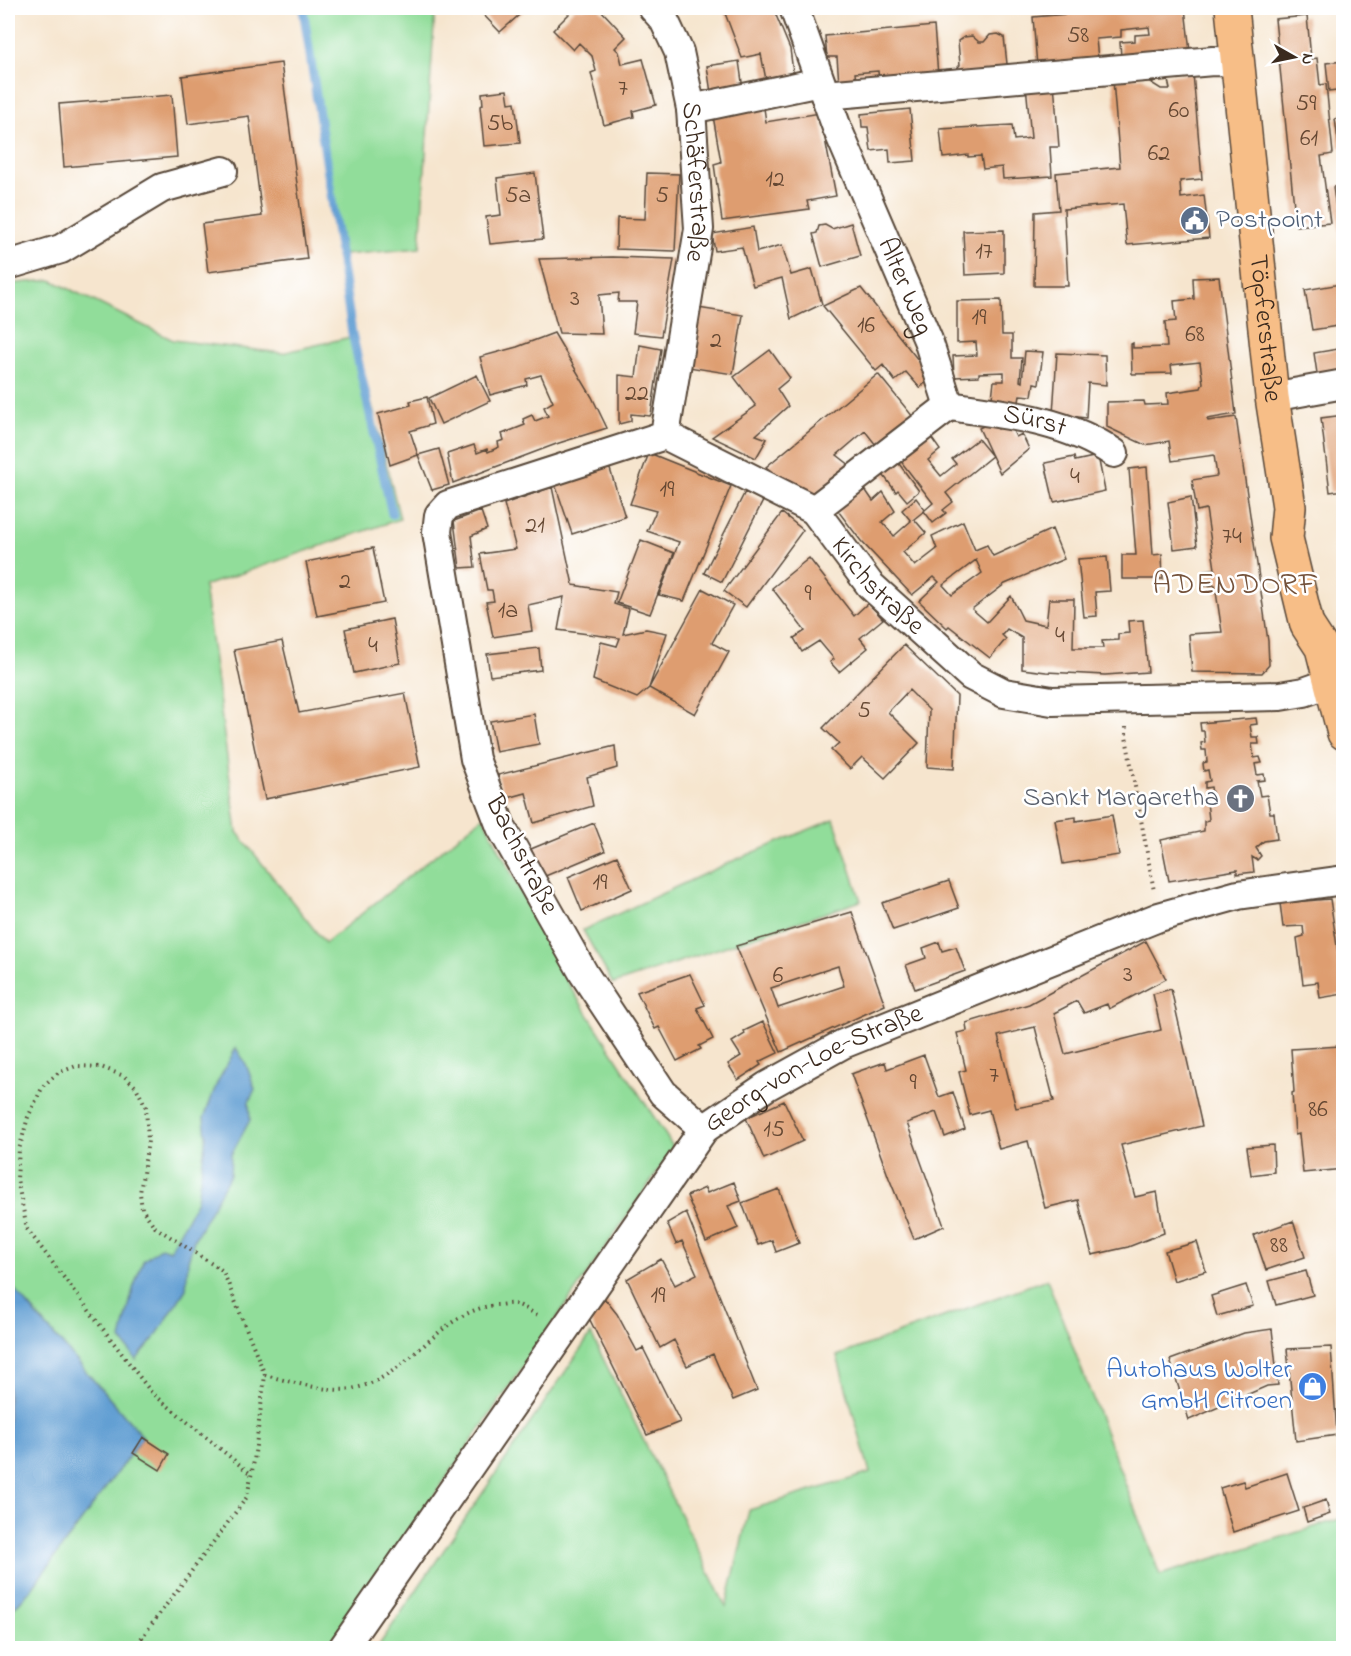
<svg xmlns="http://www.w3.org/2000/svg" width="1351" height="1656" font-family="'Indie Flower',sans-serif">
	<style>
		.green { fill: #91dd9a; stroke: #66845c; stroke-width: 1.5 }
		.water { fill: #629fd3; stroke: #4e6478; stroke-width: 1.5 }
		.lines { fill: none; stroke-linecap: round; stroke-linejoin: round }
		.stream { stroke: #629fd3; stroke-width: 9 }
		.building { fill: #de9d70; fill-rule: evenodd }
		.minor-casing { stroke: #574638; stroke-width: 32 }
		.major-casing { stroke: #574638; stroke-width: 36 }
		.path { stroke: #574638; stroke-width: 4; stroke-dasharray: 1.5 4.5; stroke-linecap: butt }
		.minor { stroke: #fff; stroke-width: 28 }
		.major { stroke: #f7be87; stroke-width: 33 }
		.labels { text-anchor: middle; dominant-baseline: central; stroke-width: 5; stroke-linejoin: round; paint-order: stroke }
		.number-label { font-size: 24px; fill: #644732 }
		.street-label { font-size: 27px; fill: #3b2a1e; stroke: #fff }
		.service-label { font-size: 27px; fill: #4e5e75; stroke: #fff; text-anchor: start }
		.worship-label { font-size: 27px; fill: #5b616d; stroke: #fff; text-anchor: end }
		.shop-label { font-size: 27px; fill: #366cbe; stroke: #fff; text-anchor: end }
		.quarter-label { font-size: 30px; letter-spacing: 1.5px; fill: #74523b; stroke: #fff }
	</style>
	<rect width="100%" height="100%" fill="#fff"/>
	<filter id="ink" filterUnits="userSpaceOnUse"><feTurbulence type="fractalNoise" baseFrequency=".0167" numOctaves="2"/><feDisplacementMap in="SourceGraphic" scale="12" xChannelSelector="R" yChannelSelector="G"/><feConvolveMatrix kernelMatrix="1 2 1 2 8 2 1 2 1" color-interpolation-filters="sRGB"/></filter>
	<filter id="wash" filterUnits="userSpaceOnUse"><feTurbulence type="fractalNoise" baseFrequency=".008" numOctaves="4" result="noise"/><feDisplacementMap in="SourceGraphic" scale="24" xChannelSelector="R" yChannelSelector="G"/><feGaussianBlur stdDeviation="1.35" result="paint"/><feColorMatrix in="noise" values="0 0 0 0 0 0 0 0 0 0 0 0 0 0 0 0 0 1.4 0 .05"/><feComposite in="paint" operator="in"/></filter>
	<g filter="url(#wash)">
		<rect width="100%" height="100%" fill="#f6e5ce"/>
		<path class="green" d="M304,8H435L420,248L344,255Z
			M51,280L173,340L282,353L355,336L400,519L204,586L237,832L325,943L483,817L564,977L674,1148L329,1648H8V1614L29,1592L143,1437L8,1282V284Z
			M834,819L861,901L613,984L583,930L728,863Z
			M1047,1279L1160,1575L1343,1518L1344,1624L1339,1648H377L591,1334L726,1607L749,1510L870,1473L837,1356Z"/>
		<path class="water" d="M236,1048L246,1064L255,1089L249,1102L250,1120L231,1155L230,1175L194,1240L188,1261L186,1289L156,1336L136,1360L121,1339L133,1289L143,1261L161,1247L170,1250L197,1200L206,1136L204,1118L217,1083Z
			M8,1282L143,1437L29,1592L8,1614Z"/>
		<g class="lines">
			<path class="stream" d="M303,8L352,333L392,514"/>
		</g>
		<g id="blocks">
			<path class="building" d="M477,8H527L500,32Z
				M575,8H599L626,37L615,48L619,52L622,64L643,59L656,105L633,111L634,117L604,125L591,73L596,71L592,56L579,43L573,50L553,30Z
				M723,8H773L790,49L794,79L767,85L761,54L742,58Z
				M830,8H865V9L831,12Z
				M1136,8H1185L1190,52L1121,58L1120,42L1135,41V35L1150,34L1149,27L1121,30V37L1096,39L1098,59L1037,66L1033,17Z
				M1307,16L1311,59L1317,58L1320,85L1326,84L1333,154L1321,156L1330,223L1296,226L1275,19Z
				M934,26L938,75L879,81L878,71L855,73L856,82L839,83L837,57H827L825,36Z
				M998,34L1004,37L1008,73L957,74V68L960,65L958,41L964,37L972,36L979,42H984L990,35Z
				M739,61L743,89L711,93L707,66Z
				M1344,61V90L1329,92L1326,63Z
				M281,63L307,259L208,272L202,224L262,216L249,116L188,124L182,76Z
				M1193,73L1202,179L1180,181L1181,198L1204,195L1209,238L1127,245L1123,204L1064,209L1068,286H1034L1035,212L1059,210L1056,173L1120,167L1113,80L1142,77L1161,89H1170L1167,76Z
				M1054,83L1059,147H1050L1052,176L1003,179L1002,167L983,169L981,156L968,157V155L943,158L940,129L1012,125L1014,140L1031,138L1026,85Z
				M507,90L509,103L515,102L520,143L484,146L480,106L483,105L482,93Z
				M172,95L177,157L64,167L59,104Z
				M763,101L766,122L820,113L836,196L807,201L809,209L722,221L714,164L721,162L712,110Z
				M910,109L915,161L890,163L889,149L871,151L868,127H862L861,114Z
				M1344,118V147H1339L1335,119Z
				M535,173L543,239L490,244L486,217L501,215L497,178Z
				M647,173L679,174L675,251L616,249L617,218L645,219Z
				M1344,185V234L1340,235L1333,187Z
				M851,223L860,256L822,267L813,234L817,233L819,226L825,225L832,229Z
				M753,227L757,252L782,245L791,275L812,269L822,304L791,319L782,278L753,286L742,247L715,251L712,234Z
				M1004,230V273L965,275L963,231Z
				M612,257L674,259L661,336L633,333L637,302H618L619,293L599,295L602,334L559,333L539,259Z
				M1219,277L1236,414L1207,419L1208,421L1236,417L1268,641L1269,665L1262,673L1192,672L1189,634L1222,632L1215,585L1205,586L1204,570L1215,569L1206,509L1197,511L1192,480L1217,476L1214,455L1172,461L1169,441L1145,445L1107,427V402L1144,401L1145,405L1168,404L1167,393L1201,388L1203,383L1200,362L1171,365L1172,373L1132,374L1131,344L1133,343V348L1167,347L1165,322L1176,321L1174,301L1194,299L1193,278Z
				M1340,284L1344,303V325L1312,330L1305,290Z
				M861,288L926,370L928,380L920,388L906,372L895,381L883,365L876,371L823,306Z
				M1001,300L1002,335H1012V358H1022L1020,381L1022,382L1025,351L1043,352L1039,384L1034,383L1032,396L1020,395L1018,409L991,406L994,381H1004V372L979,373V376L954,377L953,356L977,355L976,342L957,343V301Z
				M698,308L743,315L733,374L688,367Z
				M554,333L592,397L607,428L559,443L453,483L447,454L474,445L477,453L487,449L488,452L499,447L498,442L504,440L502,434L525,425L523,419L532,415L535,421L548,416L544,407L553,402L541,375L526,379L527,385L490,395L480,357L517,347Z
				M640,345L661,349L651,414L650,416L631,414V421L619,424V375L636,377Z
				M1344,348V377L1318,380L1314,353Z
				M770,350L790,378L777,389L788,406L756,435L767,439L756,458L712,437L756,406L734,377Z
				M1057,353L1105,355L1106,385L1088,383L1086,418L1053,414Z
				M878,374L914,418L876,445L865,431L837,455L851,466L809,500L766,467Z
				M477,375L490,401L441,424L429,398Z
				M427,397L433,424L410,431L418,455L390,465L378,414L411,405L410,401Z
				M1344,415V490L1330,492L1321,418Z
				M994,421L998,429L1009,423L1016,437L1022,434L1029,449L1000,473L992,456L951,489L946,493L953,502L943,510L946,513L933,523L924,511L914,519L926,533L903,552L915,566L937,549L932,536L963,521L975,550L987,545L993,556L1052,529L1064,559L1005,584L972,609L987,622L1011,596L1023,620L1046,625L1049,599H1074L1073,648H1103L1102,641L1118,640V634L1129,633L1128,621L1143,620L1148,672L1105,675L1046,672L1022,669V638L1007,629L1002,635L1006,639L990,658L949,626L947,628L919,601L939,582L934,577L912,595L861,541L832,503L860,482L873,501L883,492L895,511L882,522L894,536L911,521L902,510L916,498L925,510L933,503L896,455L928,433L940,450L928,460L941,476L956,464L952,459L978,439L992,456L979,428ZM976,560L982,573L952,595L943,585Z
				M439,449L449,485L432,490L418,455Z
				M649,453L731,486L684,601L659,595L679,542L647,531L656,511L630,504Z
				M1098,456L1105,491L1054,502L1045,463L1074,457L1075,461Z
				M894,457L919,491L907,501L898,490L896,492L878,468Z
				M609,466L625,517L572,534L555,484Z
				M1147,467L1153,555L1162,554L1163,579H1122V555H1136L1129,469Z
				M552,487L573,585L617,592L614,604L629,609L623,634L646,629L667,633L649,688L637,698L593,680L601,642L617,646L620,638L558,630L564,597L528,605L532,631L493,637L486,602L494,601L492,590H487L480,554L516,549L504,504Z
				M745,492L763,501L722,582L704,573Z
				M1191,497L1197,546L1174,549L1168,502Z
				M481,511L487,529L471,536L475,567L460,568L454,521Z
				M782,513L803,530L746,607L724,591Z
				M641,540L674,553L650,614L617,603Z
				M373,548L384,603L317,616L306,562Z
				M1107,557L1110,591L1095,592L1097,616L1084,617L1078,559Z
				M809,558L854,616L868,603L883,619L860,638L868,648L839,672L830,662L834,659L819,641L802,652L794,638L805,631L772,588Z
				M703,589L733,605L712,643L729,652L695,714L649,688Z
				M392,619L400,663L354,673L345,629Z
				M282,641L299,713L405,693L420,767L265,799L234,650Z
				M904,645L957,696L954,769L927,767L929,710L909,690L888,712L919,743L885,778L862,757L850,769L831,750L839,743L823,728Z
				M539,648L541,670L490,676L487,654Z
				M534,714L539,744L496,752L490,721Z
				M1256,718L1257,724L1250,725L1252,737H1258L1259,744H1252L1254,758L1260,757L1262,763L1255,764L1257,775L1264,774L1265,780L1257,781L1260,796L1267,795L1270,813H1274L1277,839L1264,841L1256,848L1261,856L1257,860L1252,857L1254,872L1237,874V870L1169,881L1161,840L1204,831V821L1209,820L1207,802L1213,801L1211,787L1205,788V782L1210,781L1208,770L1204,771L1203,763L1207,762L1206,750H1202L1201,743L1205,742L1204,731H1201L1200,723Z
				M615,746L617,768L587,777L593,806L534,823L526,793L504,799L498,775Z
				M1112,815L1119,855L1063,864L1055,820L1076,817V821Z
				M594,823L605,851L543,877L531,849Z
				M617,856L632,889L582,911L568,877Z
				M949,881L959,908L893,930L882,903Z
				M1330,899L1344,994L1320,998L1318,982L1303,984L1297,938L1304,936L1303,926L1283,927L1280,903Z
				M852,912L885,1005L781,1052L736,946ZM838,966L844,986L778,1008L771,988Z
				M1146,941L1166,979L1109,1009L1107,1004L1084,1013L1077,1001L1054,1013L1065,1054L1161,1030L1153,994L1171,989L1202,1126L1121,1145L1135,1197L1157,1192L1164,1233L1128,1247L1092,1255L1078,1200L1045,1208L1028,1141L999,1149L989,1110L970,1115L959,1072L966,1070L957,1033L967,1031L966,1023L1029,1004ZM1035,1027L1054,1101L1016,1108L998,1036Z
				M939,942L942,951L956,947L965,971L915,989L906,965L926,958L923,948Z
				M690,974L705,1005L697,1008L713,1039L699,1046L701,1049L677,1061L659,1027L655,1029L637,992Z
				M763,1022L778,1053L759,1062L761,1065L738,1080L728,1064L741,1056L732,1042L745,1034L744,1031Z
				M1341,1046L1344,1072V1169L1303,1173L1299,1134L1295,1135L1292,1093L1294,1092L1291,1049Z
				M924,1055L939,1097L953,1092L965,1129L945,1137L936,1112L907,1123L944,1226L914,1239L889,1178L851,1074L885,1062L887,1069Z
				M784,1101L803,1141L764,1159L746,1118Z
				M1273,1145L1274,1172L1251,1175L1247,1147Z
				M734,1182L741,1201L728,1206L738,1228L706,1242L687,1196L705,1188L707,1193Z
				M779,1189L799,1243L776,1252L772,1240L758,1245L742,1203Z
				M686,1212L757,1390L733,1400L713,1354L687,1366L674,1340L660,1348L627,1279L661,1259L675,1285L697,1274L682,1241L676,1244L667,1223Z
				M1293,1221L1305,1257L1266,1270L1254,1235Z
				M1197,1242L1206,1271L1174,1281L1165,1251Z
				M1306,1271L1313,1295L1276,1305L1269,1281Z
				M1246,1285L1253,1306L1217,1316L1211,1296Z
				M605,1299L617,1314L637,1351L643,1348L680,1422L647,1435L589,1318Z
				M1272,1329L1278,1385L1267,1386L1189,1420L1170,1360L1244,1333Z
				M1331,1347L1337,1435L1296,1441L1287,1349Z
				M143,1437L169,1454L160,1470L133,1453Z
				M1287,1473L1299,1511L1233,1532L1220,1488L1243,1481L1245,1487Z
				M1326,1500L1330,1514L1307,1522L1303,1508Z"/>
		</g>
	</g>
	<g filter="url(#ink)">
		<use href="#blocks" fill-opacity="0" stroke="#574638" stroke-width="1.5"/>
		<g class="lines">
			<defs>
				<g id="minor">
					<path id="s1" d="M653,8L664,20L679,52L691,109L699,229L665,435"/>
					<path id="s2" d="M794,8L837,128L928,340L949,406L814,510"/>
					<path d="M825,95L1213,61L1238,62"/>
					<path d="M691,109L820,82"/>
					<path d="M8,265L61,249L162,188L223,171"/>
					<path d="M1272,397L1344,384"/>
					<path id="s3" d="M949,406C1006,414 1066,420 1114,453"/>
					<path id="s4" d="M704,1129L663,1093L584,974L501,827L475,759L437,532L439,515L448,505L665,435L814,510L870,585L971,676L1004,693L1052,701L1280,696L1304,692L1344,678"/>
					<path id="s5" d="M343,1648L704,1129L767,1086L843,1044L1159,917L1238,895L1344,880"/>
				</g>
				<g id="major">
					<path id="s6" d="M1232,8L1272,397L1289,507L1286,538L1307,625L1322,648L1344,733"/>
				</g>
			</defs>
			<use href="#minor" class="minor-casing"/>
			<use href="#major" class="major-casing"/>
			<path class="path" d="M1126,727V737L1154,891
				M265,1375C287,1381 329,1393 351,1389C410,1379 438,1310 497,1305C502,1305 510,1303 515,1304C523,1306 532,1313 540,1316
				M142,1638L157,1648
				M134,1648L247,1497L254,1461L265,1375L223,1271L155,1227L142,1209L140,1193L148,1141L146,1107L136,1087L124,1076L101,1067L76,1066L58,1073L43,1086L28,1117L19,1150L17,1179L27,1229L151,1392L252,1475"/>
			<use href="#minor" class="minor"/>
			<use href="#major" class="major"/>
		</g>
	</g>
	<defs>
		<symbol id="civic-disc" viewBox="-11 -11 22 22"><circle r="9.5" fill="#5c6f8a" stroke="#fff"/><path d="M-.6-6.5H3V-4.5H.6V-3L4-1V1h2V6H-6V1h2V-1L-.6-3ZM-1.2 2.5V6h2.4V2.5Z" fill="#fff"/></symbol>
		<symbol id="church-disc" viewBox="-11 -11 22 22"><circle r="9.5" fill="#6b7280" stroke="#fff"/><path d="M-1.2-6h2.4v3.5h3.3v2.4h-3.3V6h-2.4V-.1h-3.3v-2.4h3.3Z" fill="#fff"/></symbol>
		<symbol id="shop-disc" viewBox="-11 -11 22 22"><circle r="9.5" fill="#3f7fe0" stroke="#fff"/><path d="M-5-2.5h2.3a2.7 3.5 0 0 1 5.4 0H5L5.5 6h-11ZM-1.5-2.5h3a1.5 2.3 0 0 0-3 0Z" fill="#fff"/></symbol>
	</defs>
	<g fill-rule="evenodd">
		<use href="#civic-disc" x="1178" y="204" width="33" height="33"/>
		<use href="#church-disc" x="1224" y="782" width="33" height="33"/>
		<use href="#shop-disc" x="1296" y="1370" width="33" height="33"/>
	</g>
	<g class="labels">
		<g class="number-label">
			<text x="1078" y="36">58</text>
			<text x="623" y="89">7</text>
			<text x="1306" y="104">59</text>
			<text x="1179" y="111">60</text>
			<text x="500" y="124">5b</text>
			<text x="1309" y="139">61</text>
			<text x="1159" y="154">62</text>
			<text x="775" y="180">12</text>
			<text x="518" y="196">5a</text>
			<text x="662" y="196">5</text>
			<text x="984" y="252">17</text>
			<text x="575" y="299">3</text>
			<text x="979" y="318">19</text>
			<text x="866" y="326">16</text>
			<text x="1195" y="335">68</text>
			<text x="716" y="341">2</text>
			<text x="637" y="394">22</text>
			<text x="1075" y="477">4</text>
			<text x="667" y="490">19</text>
			<text x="535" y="526">21</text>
			<text x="1232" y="537">74</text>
			<text x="345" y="582">2</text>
			<text x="808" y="594">9</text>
			<text x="508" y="611">1a</text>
			<text x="1060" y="636">4</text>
			<text x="373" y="646">4</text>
			<text x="864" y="711">5</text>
			<text x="600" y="883">19</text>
			<text x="1128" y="975">3</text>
			<text x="778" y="976">6</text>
			<text x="994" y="1076">7</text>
			<text x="913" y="1083">9</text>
			<text x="1318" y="1110">86</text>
			<text x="774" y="1130">15</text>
			<text x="1279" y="1246">88</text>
			<text x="658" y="1296">19</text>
		</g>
		<g class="street-label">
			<text stroke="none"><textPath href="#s1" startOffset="183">Schäferstraße</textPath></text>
			<text stroke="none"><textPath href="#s2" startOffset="300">Alter Weg</textPath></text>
			<text stroke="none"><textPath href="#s6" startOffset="322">Töpferstraße</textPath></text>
			<text stroke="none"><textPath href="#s3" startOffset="87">Sürst</textPath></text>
			<text stroke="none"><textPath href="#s4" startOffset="1194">Kirchstraße</textPath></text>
			<text transform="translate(521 855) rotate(63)">Bachstraße</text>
			<text stroke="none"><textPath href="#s5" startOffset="758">Georg-von-Loe-Straße</textPath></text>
		</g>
		<g class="service-label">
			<text x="1216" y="220">Postpoint</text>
		</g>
		<g class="worship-label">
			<text x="1219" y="798">Sankt Margaretha</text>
		</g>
		<g class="shop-label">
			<text x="1292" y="1370">Autohaus Wolter<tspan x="1292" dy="31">GmbH Citroen</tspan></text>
		</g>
		<g class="quarter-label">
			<text x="1236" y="586">ADENDORF</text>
		</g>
	</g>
	<rect width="1351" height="1656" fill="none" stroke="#fff" stroke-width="30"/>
	<g transform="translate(1294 57) rotate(99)" stroke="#ffffff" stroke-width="4.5" paint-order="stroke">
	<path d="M0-4.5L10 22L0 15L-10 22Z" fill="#3b2a1e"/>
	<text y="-9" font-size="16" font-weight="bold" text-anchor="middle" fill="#3b2a1e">N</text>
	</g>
</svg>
